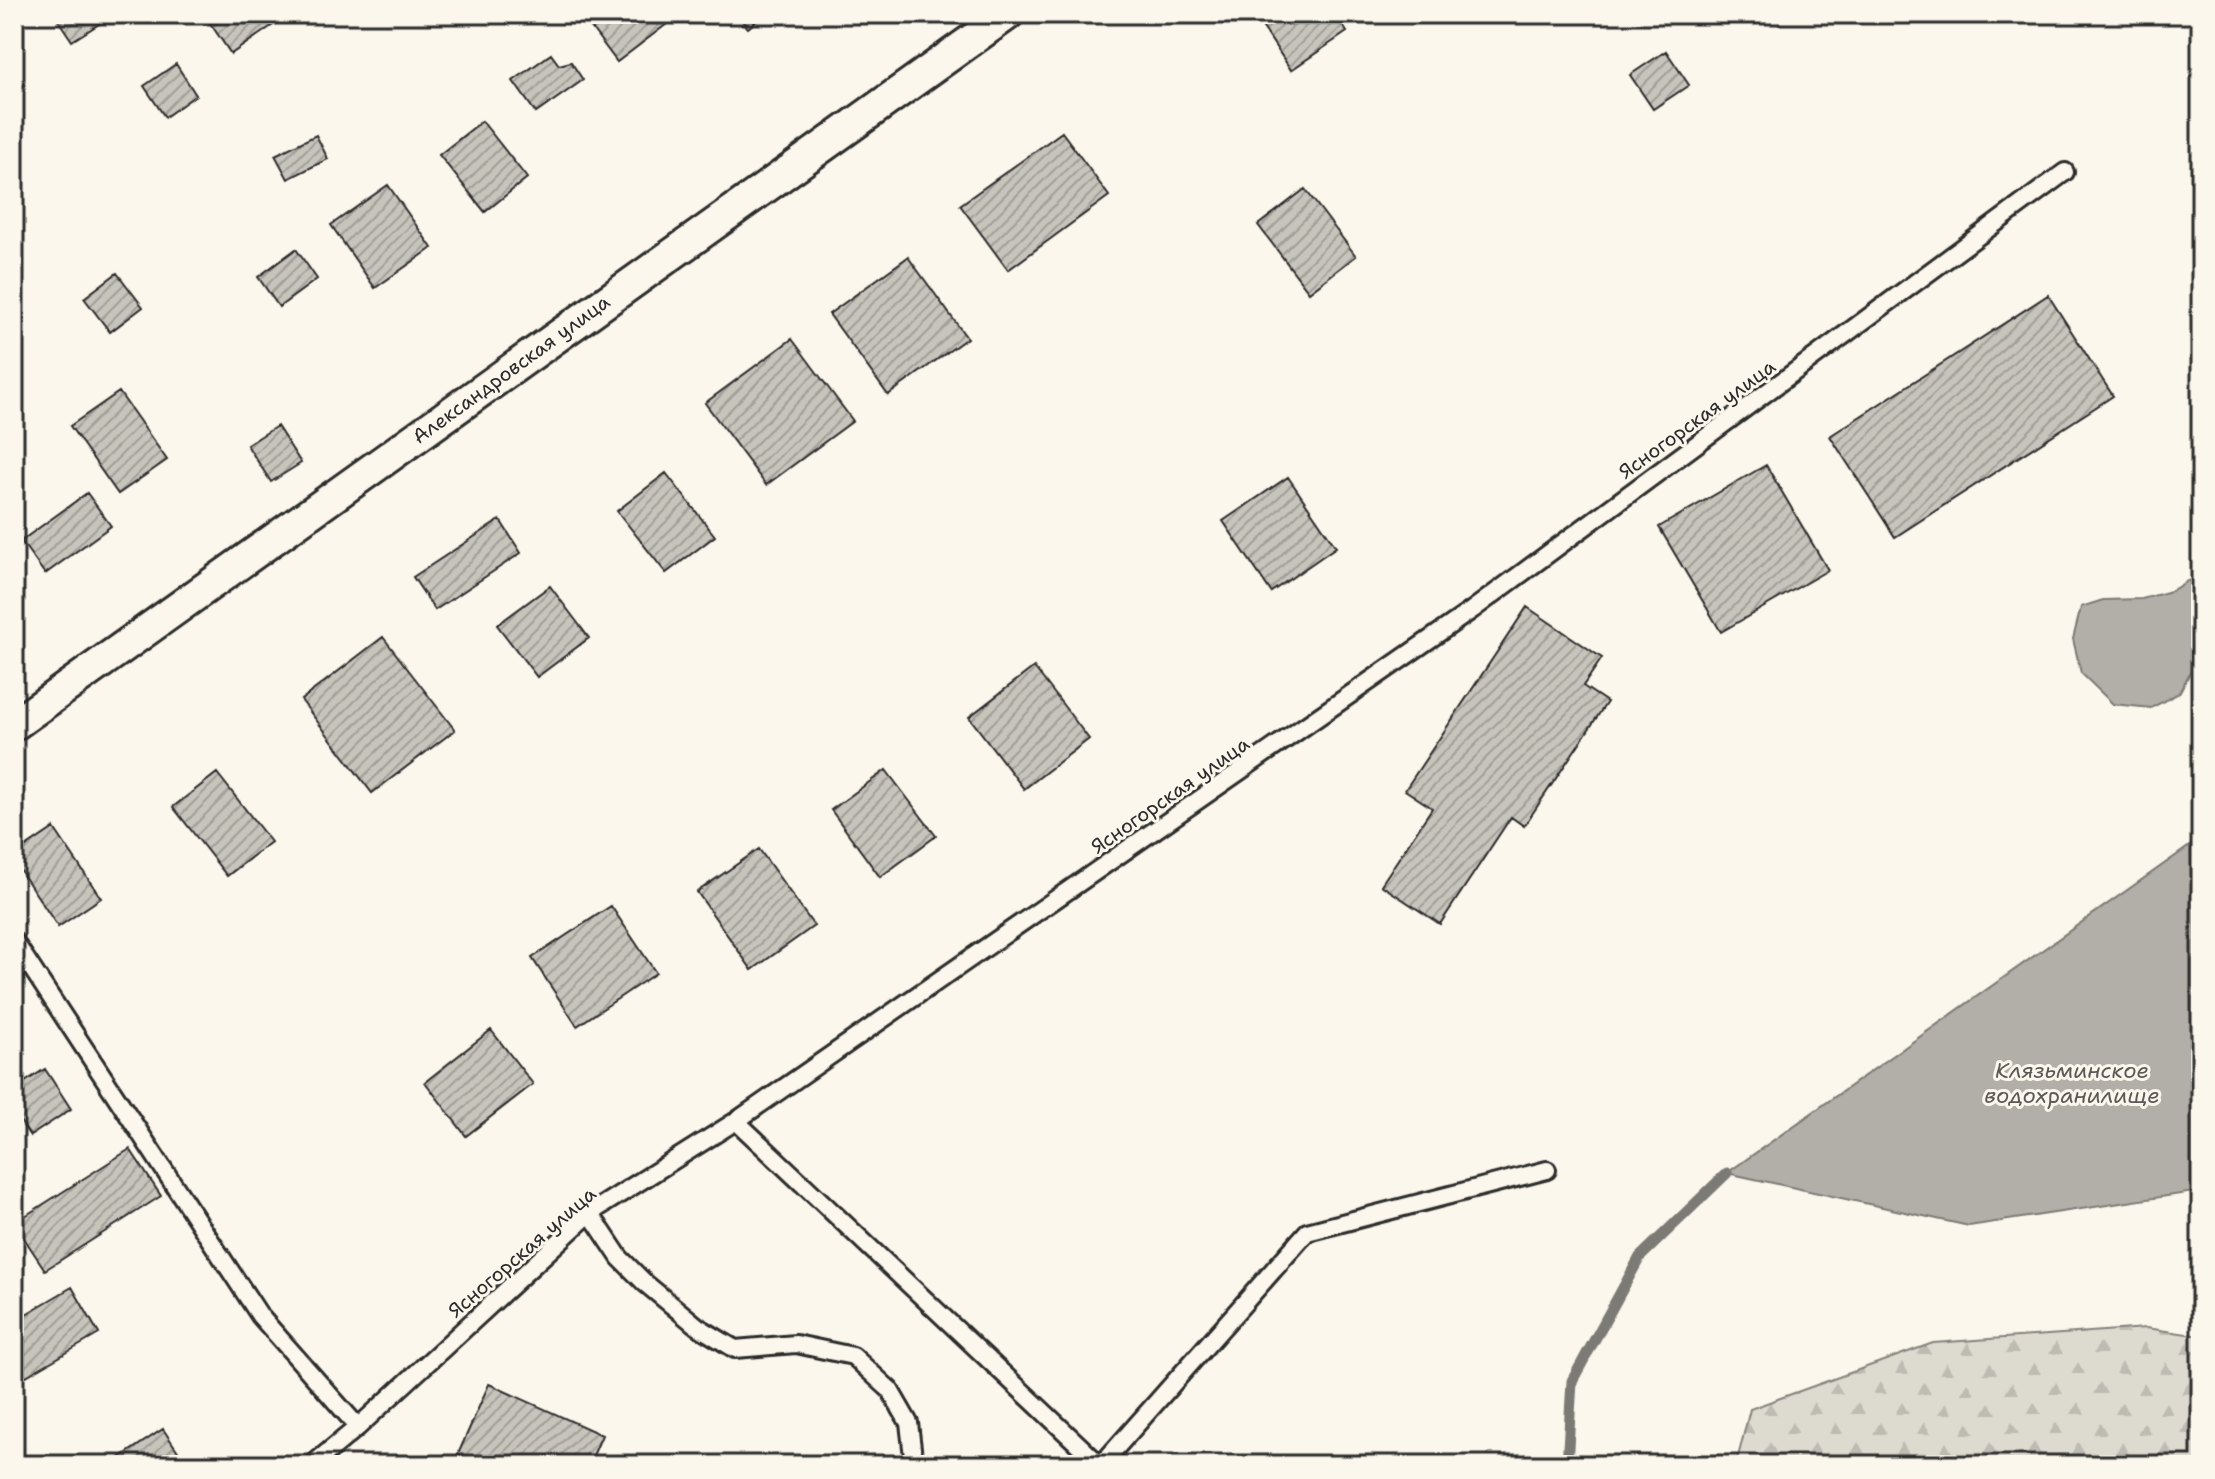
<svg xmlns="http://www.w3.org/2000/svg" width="2215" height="1479" font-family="'Shantell Sans',sans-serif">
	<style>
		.forest { fill: url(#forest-firs); stroke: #84827e; stroke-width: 2 }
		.water { fill: #b1afa7; stroke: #7b7a75; stroke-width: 2 }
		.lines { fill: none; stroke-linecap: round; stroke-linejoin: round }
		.stream { stroke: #7b7a75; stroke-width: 11 }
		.building { fill: url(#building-hatch); stroke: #2b2b2b; stroke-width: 2 }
		.service-casing { stroke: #2b2b2b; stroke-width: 22 }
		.minor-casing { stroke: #2b2b2b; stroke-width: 36 }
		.service { stroke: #fbf7ec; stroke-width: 16 }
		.minor { stroke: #fbf7ec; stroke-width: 30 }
		.labels { text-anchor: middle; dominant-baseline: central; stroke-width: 6; stroke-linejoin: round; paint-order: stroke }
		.street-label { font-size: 20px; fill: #2b2b2b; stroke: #fbf7ec }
		.water-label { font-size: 22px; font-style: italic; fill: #5a5956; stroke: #fbf7ec }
	</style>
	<defs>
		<pattern id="forest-firs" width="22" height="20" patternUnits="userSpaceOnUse" patternTransform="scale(2)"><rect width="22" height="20" fill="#dddad0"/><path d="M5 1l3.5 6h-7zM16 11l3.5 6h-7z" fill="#bebbb3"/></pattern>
		<pattern id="building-hatch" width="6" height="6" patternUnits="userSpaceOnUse" patternTransform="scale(2)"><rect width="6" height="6" fill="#c7c4bc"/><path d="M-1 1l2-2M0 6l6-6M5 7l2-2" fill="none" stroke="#a29f99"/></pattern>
	</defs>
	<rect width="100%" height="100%" fill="#fbf7ec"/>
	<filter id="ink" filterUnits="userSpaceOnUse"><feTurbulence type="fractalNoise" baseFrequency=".0125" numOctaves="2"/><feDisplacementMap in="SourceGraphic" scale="16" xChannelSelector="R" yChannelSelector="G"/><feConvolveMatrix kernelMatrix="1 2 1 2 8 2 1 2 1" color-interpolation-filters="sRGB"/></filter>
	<g filter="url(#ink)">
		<path class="forest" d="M2146,1328L2201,1336V1465H1736L1750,1409L1933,1343Z"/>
		<path class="water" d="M2201,579V624L2193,635V667L2179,693L2151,708L2113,704L2081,673L2073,639L2081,607L2103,600L2142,599L2171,591L2187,581Z
			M2201,838V1191L1969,1226L1727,1173Z"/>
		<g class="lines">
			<path class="stream" d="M1567,1465L1572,1381L1640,1257L1727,1173"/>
		</g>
		<path class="building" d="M54,14H115L72,41Z
			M204,14H289L231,54Z
			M581,14H680L617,62Z
			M737,14H765L748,28Z
			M1254,14H1335L1347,32L1291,70Z
			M1666,51L1689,85L1653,109L1630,75Z
			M551,54L559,65L571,62L583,80L536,113L513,81Z
			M176,64L196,95L165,117L144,86Z
			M482,121L527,178L485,212L439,155Z
			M1062,132L1109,196L1008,270L960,205Z
			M316,135L328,159L288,179L275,155Z
			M388,185L432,248L375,288L331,225Z
			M1305,189L1356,256L1309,292L1258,225Z
			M296,249L317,279L279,307L258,277Z
			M908,257L967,338L888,395L829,314Z
			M117,273L143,307L110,332L84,298Z
			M2048,295L2113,396L1895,537L1830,436Z
			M792,339L853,421L766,485L705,403Z
			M119,392L167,460L118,494L70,426Z
			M277,426L301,463L271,482L247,445Z
			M1766,465L1828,570L1721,632L1659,527Z
			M666,473L715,536L666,573L617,511Z
			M1288,477L1336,547L1271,592L1223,521Z
			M87,493L111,526L45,574L21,541Z
			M500,520L521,553L435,610L413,577Z
			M550,586L589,638L537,677L497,625Z
			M1527,607L1602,658L1583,686L1607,702L1524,826L1511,817L1440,924L1381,885L1432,808L1405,790Z
			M383,637L455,730L372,793L301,700Z
			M1034,667L1089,739L1024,789L969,717Z
			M886,770L936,836L880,877L831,810Z
			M217,773L271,842L227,876L173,807Z
			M54,828L101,898L58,927L14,861V855Z
			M759,849L814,926L752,970L697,892Z
			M611,906L656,973L577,1026L532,958Z
			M491,1030L533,1084L466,1136L425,1082Z
			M45,1069L71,1109L30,1136L14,1112V1089Z
			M130,1149L161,1196L45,1270L14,1223Z
			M72,1287L99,1334L14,1383V1321Z
			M489,1384L602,1435L589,1465H465L455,1461Z
			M163,1429L187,1465H109Z"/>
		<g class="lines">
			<defs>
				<path id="service" d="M14,941L260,1316L358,1427
					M736,1121L1100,1465
					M590,1213L620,1258L645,1283L697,1326L735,1349L796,1344L853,1356L890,1390L909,1423L914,1465
					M312,1465L358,1427L590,1213L736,1121L1472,610L2065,172
					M1101,1465L1307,1232L1547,1170"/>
				<path id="minor" d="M14,725L1008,14"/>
			</defs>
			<use href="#service" class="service-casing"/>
			<use href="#minor" class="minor-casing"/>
			<use href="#service" class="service"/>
			<use href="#minor" class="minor"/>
		</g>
	</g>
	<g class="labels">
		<g class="street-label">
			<text transform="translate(511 369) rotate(-36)">Александровская улица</text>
			<text transform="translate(1697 419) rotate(-36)">Ясногорская улица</text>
			<text transform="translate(1170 795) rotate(-35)">Ясногорская улица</text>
			<text transform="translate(522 1252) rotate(-41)">Ясногорская улица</text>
		</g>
		<g class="water-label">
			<text x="2072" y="1070">Клязьминское<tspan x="2072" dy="25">водохранилище</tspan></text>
		</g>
	</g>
	<rect width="2215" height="1479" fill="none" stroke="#fbf7ec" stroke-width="48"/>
	<rect x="24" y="24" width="2167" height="1431" fill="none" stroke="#2b2b2b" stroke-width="3" filter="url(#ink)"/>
</svg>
